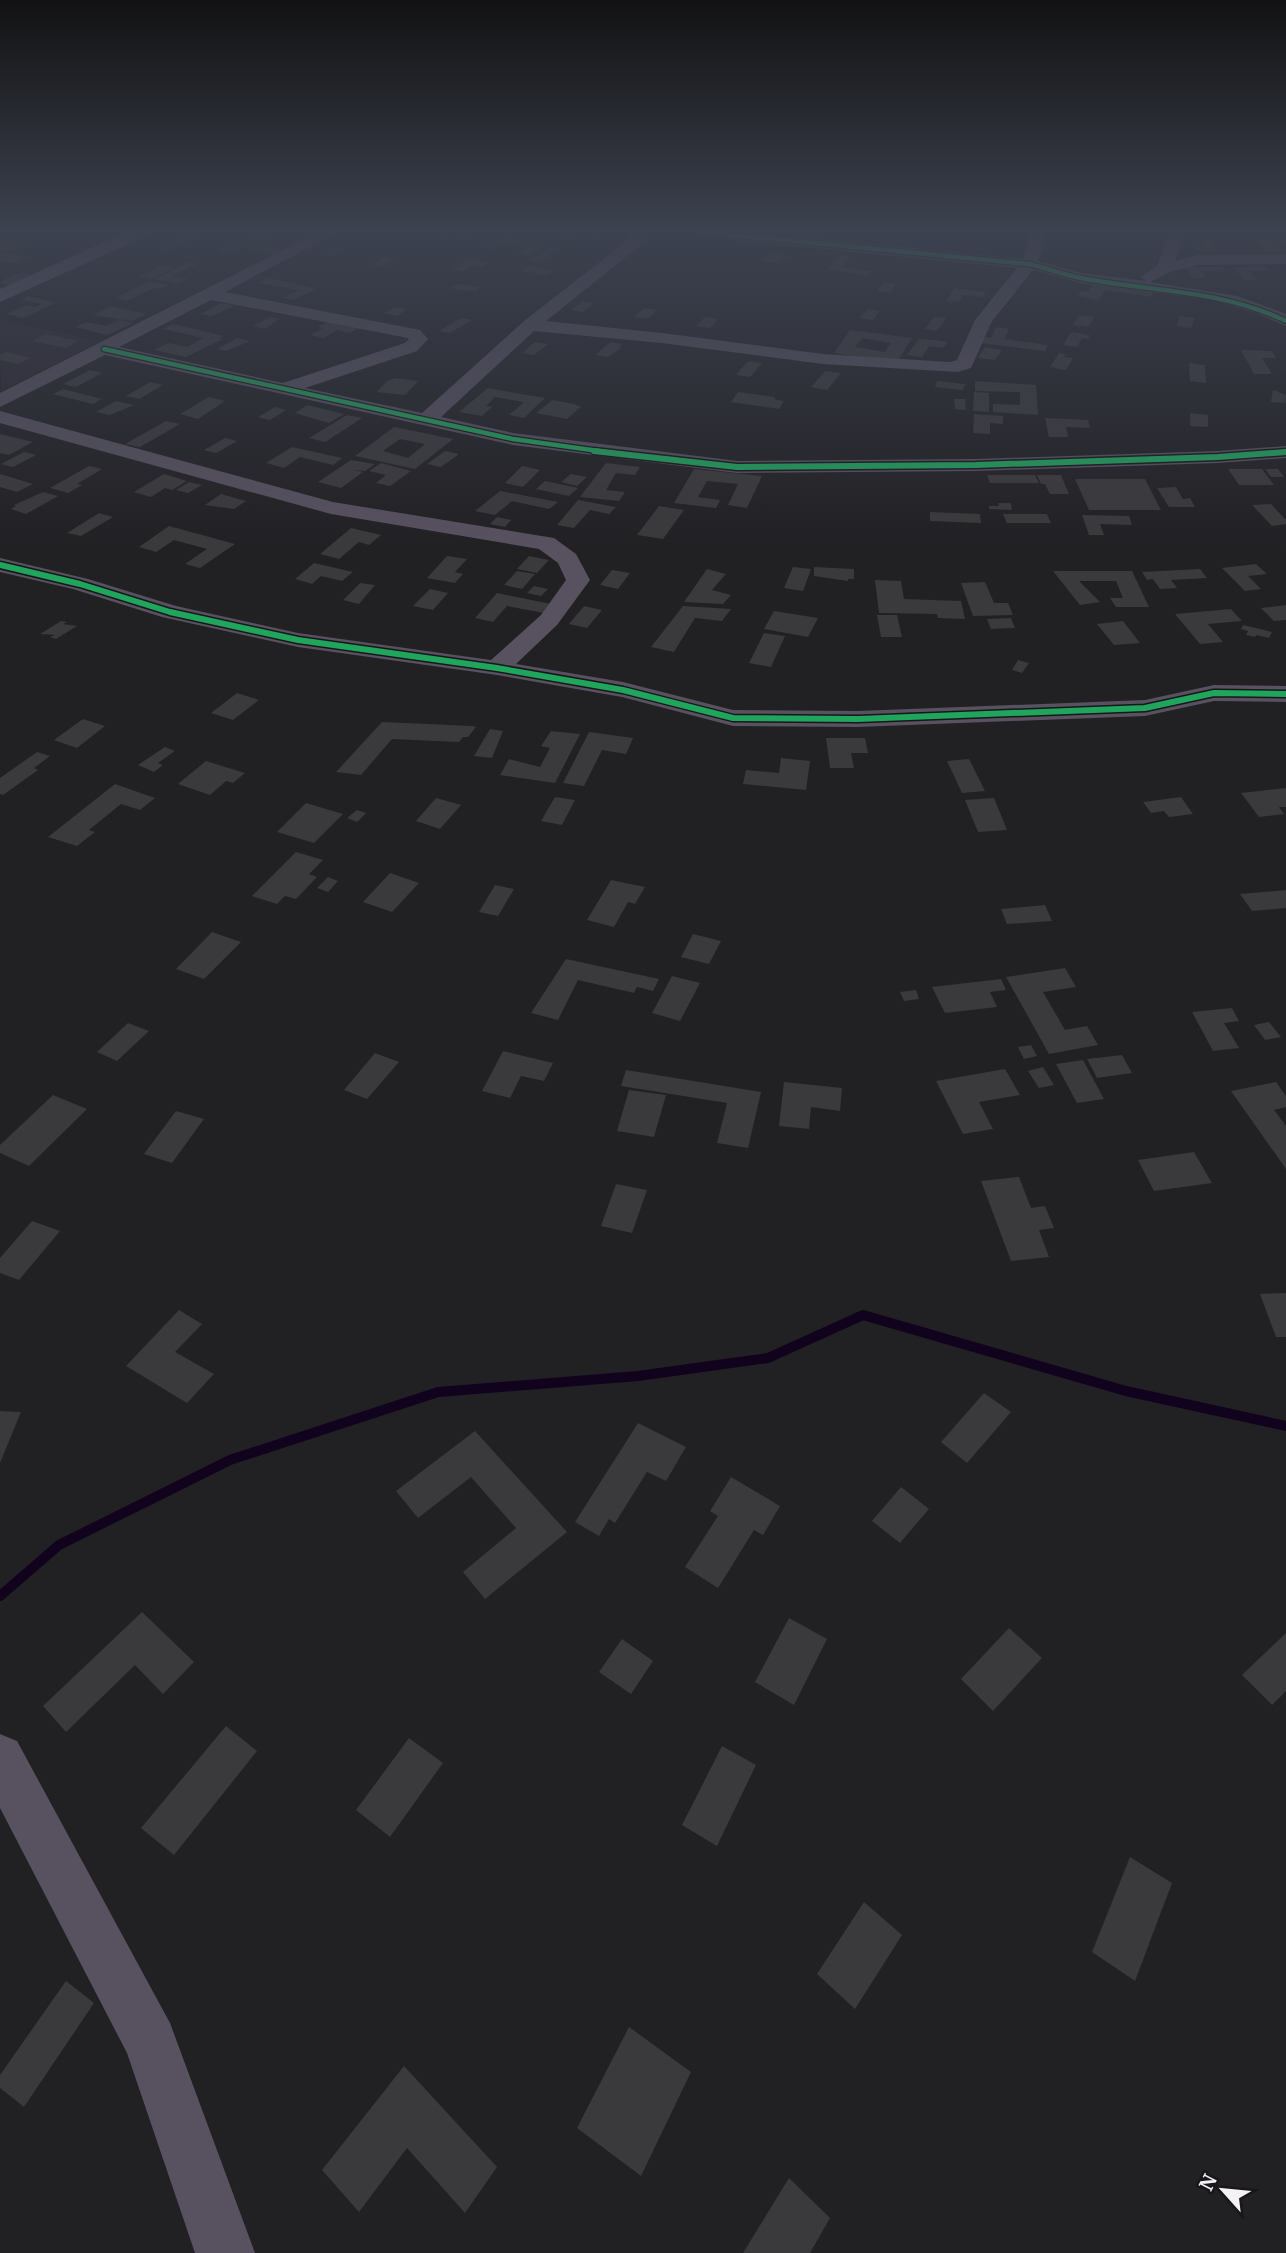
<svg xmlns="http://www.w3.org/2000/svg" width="1286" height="2253" font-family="Merriweather,serif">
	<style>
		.built { fill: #2a252e }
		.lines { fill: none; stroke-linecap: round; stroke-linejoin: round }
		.stream { stroke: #11031e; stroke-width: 10 }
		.building { fill: #3a393b; fill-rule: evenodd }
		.street { fill: #58515f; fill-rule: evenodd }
		.secondary { fill: #655c6d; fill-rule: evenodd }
		.cycleway-far1-casing { stroke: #18161a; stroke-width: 7 }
		.cycleway-casing { stroke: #18161a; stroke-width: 9 }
		.cycleway-far1 { stroke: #20a55d; stroke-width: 4.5 }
		.cycleway { stroke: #20a55d; stroke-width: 6 }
	</style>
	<rect width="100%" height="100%" fill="#212023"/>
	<path class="built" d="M0,320L100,341L1,391Z"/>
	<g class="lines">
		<path class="stream" d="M0,1596L59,1545L230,1460L438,1392L638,1376L768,1358L863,1315L1126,1391L1286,1426"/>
	</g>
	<path class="building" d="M179,232H206L168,250L158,248L179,238L171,236Z
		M255,232H276L267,236L272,238L265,241L245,237Z
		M444,232H462L478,235L473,238L450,235L442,239L435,238Z
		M567,232H607L600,237L577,233L565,241L555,240Z
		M506,237L522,240L547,244L529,256L516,254L525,248L521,247L526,243L520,245L504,243L494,249L482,247L494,240L500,241Z
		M1205,239L1216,241L1210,251L1194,249L1195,246L1201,247Z
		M239,240L264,245L282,249L273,254L245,247L231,253L218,250Z
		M1259,240L1286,241V245H1275L1280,252H1267Z
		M12,241L32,245L23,249L13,247L1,253L27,257L14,263L0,261V247Z
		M336,247L347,249L333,256L322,254Z
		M549,248L558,249L539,262L530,260Z
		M770,252L784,254L782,256L787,257L777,263L763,261Z
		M841,255L850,257L841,267L872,271L868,276L829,269Z
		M384,257L396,259L383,267L371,265Z
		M468,259L489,262L482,267L472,265L463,271L452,270Z
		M189,262L198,264L172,276L188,279L179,284L171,282L176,278L169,282L155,279Z
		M164,265L175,267L151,279L139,276Z
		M529,266L554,271L547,275L521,271Z
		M1185,267H1222L1226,272L1201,271L1206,278H1192Z
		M1234,267H1266L1269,271H1250L1257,280H1244Z
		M23,273L32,275L26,277L31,279L15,286L0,283L11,275Z
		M269,278L317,289L293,300L282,298L299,290L258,283Z
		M149,281L169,285L160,289L154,288L126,301L115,298Z
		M1094,281L1155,290L1151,297L1105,290L1099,300L1078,296L1081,291L1088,292Z
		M884,283L896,284L890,293L877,291Z
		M457,284L481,287L475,292L451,288Z
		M954,288L986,292L983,297L963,295L958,302L946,301Z
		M28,296L53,302H57L23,318L7,314L26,305L34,307L42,304L21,300Z
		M583,301L594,303L583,312L571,310Z
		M221,303L234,306L211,316L201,314Z
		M111,306L146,314L132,321L93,315Z
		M395,307L407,309L397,316L384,313Z
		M644,308L657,310L647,319L634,317Z
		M867,309L880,311L873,320L859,318Z
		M1079,315L1094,317L1088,327L1073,325Z
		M1180,316L1195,318L1191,328L1177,326Z
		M270,317L279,319L265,329L253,326Z
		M705,317L718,319L710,328L696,326Z
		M934,317L946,318L937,331L925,329Z
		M461,318L472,320L450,333L439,331Z
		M120,320L133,323L107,335L75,327L87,322L106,326Z
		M327,322L358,328L350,333L337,330L324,338L310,335L323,328L318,327Z
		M173,324L224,336L219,338L223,339L186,357L154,350L168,343L187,347L203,338L163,329Z
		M996,327L1009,329L1004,339L1048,345L1045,351L981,343L985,337L991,338Z
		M850,330L912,338L897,362L834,353ZM862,338L891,343L885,352L855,347Z
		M1071,332L1090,335L1088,339L1082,338L1077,347L1063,345Z
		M45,334L78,341L66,348L32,341Z
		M237,338L250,341L226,351L217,349Z
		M919,339L934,340L948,342L943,348L929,346L922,357L907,355Z
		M535,342L548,344L534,355L522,353Z
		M610,342L623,344L619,347H622L608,357L595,355Z
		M985,347L1002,350L995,360L978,358Z
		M1241,350L1272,351L1276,358H1262L1272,374H1254Z
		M6,352L31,358L18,364L0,360V355Z
		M1059,353L1066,354L1064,357L1073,358L1066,370L1050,367Z
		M748,361L762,363L750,377L736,375Z
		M1189,363L1205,365L1206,383L1190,381Z
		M90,370L102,373L76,387L63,384Z
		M825,371L841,373L827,390L811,387Z
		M395,378L418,381L405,395L377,392L387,381Z
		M937,381L965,384L963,390L935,387Z
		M975,381L1036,385L1038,415L993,412V404L1020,405V392L975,391Z
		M150,382L163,385L139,399L126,396Z
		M488,388L504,391L545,398L524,418L509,415L524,402L495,397L486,406L492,407L482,416L459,412Z
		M63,389L102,399L93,404L53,394Z
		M1273,390L1286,395L1285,403L1271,402Z
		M738,392L775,397L774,399L784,401L779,409L731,402Z
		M974,392L989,393V412L973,411Z
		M209,397L225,401L198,419L180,414Z
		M954,399H965L966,410L955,409Z
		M552,400L574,404L581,407L567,419L536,413Z
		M116,401L134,405L110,415L96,412Z
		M307,405L344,414L329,423L295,413Z
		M275,407L286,410L270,420L258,417Z
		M1190,413L1208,415V427L1190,426Z
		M974,414L1003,416V424L990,423V434L973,433Z
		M347,415L362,418L325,442L309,438Z
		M1045,418L1088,420L1090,428L1066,427L1068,437H1049Z
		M166,421L180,424L140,447L125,444Z
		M394,427L453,439L415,469L355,456ZM400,439L425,444L408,458L383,451Z
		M0,434L33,442L9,455L0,453Z
		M225,438L237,441L216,453L204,450Z
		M292,447L342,458L333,465L300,457L284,468L266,463Z
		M445,451L459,454L441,467L427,464Z
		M24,452L36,455L13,467L1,464Z
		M351,460L375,464L365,471L354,470L363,472L341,488L318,482Z
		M381,463L411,471L390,486L376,483L386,475L369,471Z
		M606,463L640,467L635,475L616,473L606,490L625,492L619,501L580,497Z
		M89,466L102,469L77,484L82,485L68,493L50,488Z
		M522,466L540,470L523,487L505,483Z
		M694,469L762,476L747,508L728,505L738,484L707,481L698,497L720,500L716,508L674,503Z
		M1228,469H1262L1274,485H1239Z
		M1265,469H1278L1284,477H1271Z
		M0,474L33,484L17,492L0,487Z
		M164,474L187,481L172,490L165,488L151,497L134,492Z
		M571,474L587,477L577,486L561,482Z
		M987,475H1035L1039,483H990Z
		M1037,475H1061L1069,494H1050L1045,484H1041Z
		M1075,479H1145L1161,510H1089Z
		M545,481L578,488L569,496L536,489Z
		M189,482L202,485L188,493L176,490Z
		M1176,487L1183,499L1190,498L1195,507H1169L1157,488Z
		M500,491L558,502L549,509L512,501L495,515L475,511Z
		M43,492L58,496L26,514L11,509L16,506L14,505Z
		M221,494L246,501L234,509L205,505Z
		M578,500L616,507L609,514L590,510L574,528L557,525Z
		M998,503H1011L1012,510L989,509V506H999Z
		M1271,504L1286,520V524L1272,526L1252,505Z
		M659,506L684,510L663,539L637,535Z
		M930,512L980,514L981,523L930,521Z
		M99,513L113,517L81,536L67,533Z
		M1003,514H1047L1051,523H1007Z
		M1082,515L1129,516L1132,525L1100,524L1104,535H1089Z
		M497,517L511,520L505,527L490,524Z
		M169,526L235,544L200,568L185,564L207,549L174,540L156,552L139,547Z
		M351,528L381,535L369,545L359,542L339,559L320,554Z
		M447,556L467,559L455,572L463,574L455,583L427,578Z
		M529,556L549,560L537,573L517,569Z
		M314,563L353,572L342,581L321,576L312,584L295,579Z
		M1256,564L1267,574L1248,576L1261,589L1245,591L1222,568Z
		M793,567L811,569L803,591L784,588Z
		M814,567L854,569V579H848V581L814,576Z
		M707,569L726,574L712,590L731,595L723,604L684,602Z
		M1200,569L1207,578L1171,580L1177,588L1160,589L1153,579L1147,580L1142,572Z
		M612,570L630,573L618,589L600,585Z
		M517,571L535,574L522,589L504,585Z
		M1053,571H1132L1149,607H1116L1110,598H1123L1116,581H1079L1100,602L1080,605Z
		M875,580L901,581L904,599L961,601L965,619L938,618L937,614L879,613Z
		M985,582L994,603H1008L1013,615L973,616L961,583Z
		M360,583L375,585L359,604L343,600Z
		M534,586L548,589L541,596L527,593Z
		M430,589L448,593L433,610L413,606Z
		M497,593L551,604L544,613L507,606L493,622L475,618Z
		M1286,605V620L1274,621L1261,608Z
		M584,606L602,610L587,628L569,624Z
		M683,606L731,609L722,621L695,618L674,652L651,647Z
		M1231,609L1242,621L1208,624L1223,642L1200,644L1175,614Z
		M774,611L818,618L808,637L764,629Z
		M877,615H897L902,637H881Z
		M1011,618L1015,628L991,629L987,619Z
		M61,621L67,622L63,624L77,626L56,639L50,637L55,635L40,634Z
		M1123,621L1140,643L1114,645L1097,624Z
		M1243,625L1272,632L1269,638L1256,635L1255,637L1246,635L1248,631L1241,629Z
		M764,633L785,636L771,667L749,663Z
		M1018,660L1029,663L1022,673L1012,670Z
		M237,693L259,700L233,720L211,713Z
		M83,719L105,726L77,748L54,740Z
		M382,722L472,726L476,727L468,737H463L459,742L392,739L361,775L336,772Z
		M490,729L503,731L492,758L474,756Z
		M551,731L580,734L555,783L500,775L509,759L540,767L550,748L541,746Z
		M589,732L633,738L626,754L602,750L584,786L563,783Z
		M826,738H865L868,753H851L854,768H830Z
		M165,747L175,751L158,763L163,765L154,772L138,765Z
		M37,752L50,756L34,768L38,770L3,795L0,794V778Z
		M781,758L810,761L806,790L743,784L746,770L779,773Z
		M969,759L985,791L962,793L947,761Z
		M206,761L245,773L233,783L226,781L210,795L178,784Z
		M115,784L155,798L140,810L121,804L89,830L95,832L77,846L48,837Z
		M1286,788V807H1279L1284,814L1259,817L1241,793Z
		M555,797L575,800L562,825L541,821Z
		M1181,797L1193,814L1169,817L1164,811L1151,813L1143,802Z
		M436,798L461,805L440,829L416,821Z
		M994,798L1007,830L978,832L965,800Z
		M306,803L343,814L314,843L277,832Z
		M357,810L366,813L357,822L347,818Z
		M296,852L323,860L309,874L317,877L296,899L285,896L277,904L252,896Z
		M390,873L419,883L392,912L363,902Z
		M328,877L338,881L328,892L317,888Z
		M611,880L645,887L635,904L628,902L614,927L587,920Z
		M495,885L514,889L498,916L479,912Z
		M1286,890V908L1252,911L1240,894Z
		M1045,905L1052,921L1007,924L1001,909Z
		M212,932L241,942L204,979L176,969Z
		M693,934L721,941L709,964L681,957Z
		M566,959L659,979L653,991L637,987L634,993L578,980L558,1020L531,1013Z
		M1065,968L1076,987L1043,992L1065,1030L1087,1026L1098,1045L1049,1054L1006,977Z
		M672,976L700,983L680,1021L652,1013Z
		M1001,979L1006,990L990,992L997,1007L945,1013L932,987Z
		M916,990L919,999L904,1001L900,992Z
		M1232,1008L1239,1021L1224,1023L1239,1048L1213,1051L1192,1012Z
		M1269,1022L1281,1037L1265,1040L1254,1025Z
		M128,1023L149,1031L117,1061L97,1052Z
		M1031,1045L1037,1056L1024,1059L1018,1047Z
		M503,1051L553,1063L544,1081L521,1076L510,1098L482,1091Z
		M375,1053L399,1062L367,1099L344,1090Z
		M1122,1055L1132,1073L1097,1078L1087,1059Z
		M1083,1060L1104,1099L1077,1103L1056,1064Z
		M1043,1067L1054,1085L1039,1088L1028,1071Z
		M1005,1069L1020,1095L979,1102L993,1129L963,1134L936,1081Z
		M626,1070L761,1092L748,1148L717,1143L727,1103L621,1086Z
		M784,1082L842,1088L840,1111L811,1107L809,1129L779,1126Z
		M1276,1082L1286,1096V1107L1274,1110L1286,1126V1169L1231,1091Z
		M629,1090L666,1095L654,1137L617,1131Z
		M53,1095L87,1109L29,1166L0,1153V1145Z
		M176,1111L204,1119L172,1163L144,1154Z
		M1194,1152L1212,1183L1154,1191L1138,1160Z
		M1019,1177L1031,1208L1045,1206L1054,1228L1039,1230L1049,1257L1011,1261L981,1181Z
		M616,1184L647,1190L632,1233L601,1226Z
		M32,1221L60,1231L19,1280L0,1273V1258Z
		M1286,1293V1337H1276L1260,1294Z
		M179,1310L202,1324L175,1352L214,1374L187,1403L126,1366Z
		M984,1393L1011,1412L967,1463L941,1442Z
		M0,1411L21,1412L0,1463Z
		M638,1423L686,1447L666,1481L647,1472L615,1523L609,1519L599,1536L575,1522Z
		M475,1431L567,1532L485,1599L463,1572L516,1528L471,1477L418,1518L396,1491Z
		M731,1477L780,1506L763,1535L754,1530L718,1588L685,1567L718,1516L710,1511Z
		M901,1487L929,1509L900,1543L872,1521Z
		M142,1612L194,1662L163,1694L135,1665L66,1732L43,1706Z
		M789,1618L827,1639L794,1705L755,1682Z
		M1009,1628L1042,1658L993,1711L961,1679Z
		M1286,1633V1691L1272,1705L1242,1675Z
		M622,1639L653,1661L631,1694L599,1672Z
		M226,1726L257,1751L174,1855L141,1828Z
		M409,1738L443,1763L390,1837L356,1810Z
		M722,1746L756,1765L717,1846L682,1825Z
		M1130,1857L1172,1883L1135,1981L1092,1952Z
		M864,1902L902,1935L855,2009L817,1974Z
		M66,1981L94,2003L24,2107L0,2088V2075Z
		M629,2027L691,2072L641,2176L577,2128Z
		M404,2066L497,2167L465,2213L407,2148L359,2212L322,2170Z
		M789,2178L830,2218L810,2253H743Z"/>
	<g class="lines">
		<path class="street" d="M318,232H338L225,292L420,330L428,339L417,351L305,388L422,413L524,321L624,243L631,232H647V237L636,249L546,321L662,333L823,354L950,362L957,360L975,320L1017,268L701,237L693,232H750L1023,259L1031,232H1047L1038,261L1081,273L1146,281L1141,277L1157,266L1169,232H1185L1175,261L1198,255L1286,254V264L1198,265L1170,272L1150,282L1237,296L1286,314V326L1256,313L1212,300L1081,283L1033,270L992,321L971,368L958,372L823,364L662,343L534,331L441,417L513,433L737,461L976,459L1218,451L1286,446V458L1218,463L976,471L737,473L513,445L105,355L0,407V393ZM211,300L408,338L409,339L405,343L283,383L119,347Z
			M0,411L333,502L554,538L576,554L590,580L557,625L516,664L623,682L733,710L858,711L1145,700L1214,685L1286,686V702L1214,701L1145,716L858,727L733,726L622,697L497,675L298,647L162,617L73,589L0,572V558L88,579L176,606L298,633L491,660L541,615L566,580L558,563L539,549L331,514L0,423Z
			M0,1734L17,1741L170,2023L255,2253H195L127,2053L0,1808Z"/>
		<path class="secondary" d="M126,232H148L146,236L0,302V289Z"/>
		<defs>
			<path id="cycleway-far1" d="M701,232L1029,264C1046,268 1064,275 1081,278C1153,292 1218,289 1286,321
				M104,349L513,439L606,452
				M1280,452H1286"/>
			<path id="cycleway" d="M594,451L737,467L976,465L1218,457L1286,452
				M0,565L80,584L170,612L298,640L497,668L623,690L733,718L858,719L1145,708L1214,693L1286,694"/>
		</defs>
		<use href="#cycleway-far1" class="cycleway-far1-casing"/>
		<use href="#cycleway" class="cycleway-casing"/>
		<use href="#cycleway-far1" class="cycleway-far1"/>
		<use href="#cycleway" class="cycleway"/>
	</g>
	<linearGradient id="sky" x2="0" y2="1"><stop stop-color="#121213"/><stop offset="0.42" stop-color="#3d4250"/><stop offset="1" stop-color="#3d4250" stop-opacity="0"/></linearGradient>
	<rect width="1286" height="547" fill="url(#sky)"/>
	<g transform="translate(1223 2190) rotate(297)" stroke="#18161a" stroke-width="5" paint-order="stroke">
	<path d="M0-5L12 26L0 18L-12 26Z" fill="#f4f2f5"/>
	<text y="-10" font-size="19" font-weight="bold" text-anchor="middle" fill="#f4f2f5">N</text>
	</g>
</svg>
